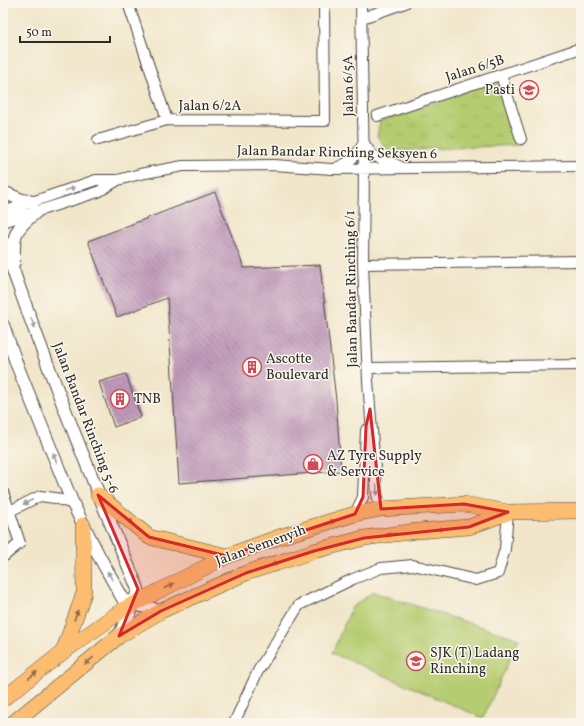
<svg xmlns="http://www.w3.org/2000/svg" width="584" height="726" font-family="Vollkorn,serif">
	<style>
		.park { fill: url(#park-tufts); stroke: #707c4e }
		.garden { fill: #b5cc70; stroke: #707c4e }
		.building { fill: url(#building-back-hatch) }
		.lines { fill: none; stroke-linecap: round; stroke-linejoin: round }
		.minor-casing { stroke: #494743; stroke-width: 12 }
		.tertiary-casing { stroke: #494743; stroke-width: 14 }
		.primary-casing { stroke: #494743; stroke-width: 16 }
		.minor { stroke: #fff; stroke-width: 10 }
		.tertiary { stroke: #fff; stroke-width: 12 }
		.primary { stroke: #fcbd6f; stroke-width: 15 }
		.oneway { fill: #a0a0a0 }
		.oneway2 { fill: #896d4a }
		.marked { fill: #d62828; fill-opacity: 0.2; stroke: #d62828; stroke-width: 3; stroke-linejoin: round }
		.labels { text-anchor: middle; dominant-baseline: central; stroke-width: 3; stroke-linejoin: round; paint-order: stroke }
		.street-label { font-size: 14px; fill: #2b2b2b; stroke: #fbf7ec }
		.poi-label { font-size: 14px; fill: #2b2b2b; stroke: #fbf7ec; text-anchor: start }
	</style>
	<defs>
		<pattern id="park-tufts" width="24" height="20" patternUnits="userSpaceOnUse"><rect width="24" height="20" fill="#b5cc70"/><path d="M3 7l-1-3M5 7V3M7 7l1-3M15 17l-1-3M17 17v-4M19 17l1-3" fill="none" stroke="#9caf61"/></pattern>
		<pattern id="building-back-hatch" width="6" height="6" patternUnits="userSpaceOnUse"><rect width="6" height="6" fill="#c099ba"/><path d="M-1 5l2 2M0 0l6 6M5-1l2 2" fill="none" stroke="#9c7d97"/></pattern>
	</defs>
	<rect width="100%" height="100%" fill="#fbf7ec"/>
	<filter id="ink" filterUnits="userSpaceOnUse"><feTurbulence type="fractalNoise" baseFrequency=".025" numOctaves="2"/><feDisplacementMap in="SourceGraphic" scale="8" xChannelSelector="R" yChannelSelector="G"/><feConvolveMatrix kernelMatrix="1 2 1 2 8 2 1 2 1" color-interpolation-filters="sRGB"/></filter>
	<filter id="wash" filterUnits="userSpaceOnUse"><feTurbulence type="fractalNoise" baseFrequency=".012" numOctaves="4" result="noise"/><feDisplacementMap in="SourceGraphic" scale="16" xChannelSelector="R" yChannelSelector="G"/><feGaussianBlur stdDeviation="0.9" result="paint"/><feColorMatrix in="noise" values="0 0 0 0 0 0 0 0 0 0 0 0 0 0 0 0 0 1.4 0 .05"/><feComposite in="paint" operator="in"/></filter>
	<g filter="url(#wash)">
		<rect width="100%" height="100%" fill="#f1e6ca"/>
		<path class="park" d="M499,80L521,145L388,151L377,136L380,121Z"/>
		<path class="garden" d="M373,592L519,639L483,718L332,653L352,607Z"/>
		<g id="blocks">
			<path class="building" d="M215,192L244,268L320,265L336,400L341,471L179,483L167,298L117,317L88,241Z
				M126,374L141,417L114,427L99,382Z"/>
		</g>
	</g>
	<g filter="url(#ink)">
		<use href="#blocks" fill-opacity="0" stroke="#494743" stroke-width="1"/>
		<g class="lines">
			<defs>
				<path id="minor" d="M128,3L167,120
					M361,3L364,169L363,264L368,381L377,494L381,509
					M362,18L405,3
					M501,75L521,139
					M377,116L581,48
					M98,140L167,120L325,121L324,3
					M364,143L372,155L399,166
					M338,167C351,162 357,155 363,144
					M3,212L96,180H118
					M3,222L98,192L118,180L140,174L183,166L274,165L332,169L581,166
					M363,264L581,261
					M368,368L581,365
					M3,492L20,543L3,557
					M10,511L40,496L55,498L73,504
					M355,514L363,497L366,430
					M234,723L258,671L299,605L353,579L381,568L413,565L476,580L498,573L505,549L508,512"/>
				<path id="tertiary" d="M3,192L22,200L33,202
					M3,241C43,359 90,475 138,589L134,604L119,636
					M14,262C13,234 14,230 36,212
					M3,325L17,365L73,504L99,556L123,599L134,604L161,611"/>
				<path id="primary" d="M98,495L149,537L227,556
					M63,652L84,593L83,525
					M3,699L63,652L124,609L227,556L279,537L355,514L381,509L464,504L508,512L581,511
					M13,723L119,636L161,611L246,573L314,551L364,538L417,531L469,527L507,513"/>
			</defs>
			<use href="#minor" class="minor-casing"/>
			<use href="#tertiary" class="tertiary-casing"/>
			<use href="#primary" class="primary-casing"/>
			<use href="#minor" class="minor"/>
			<use href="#tertiary" class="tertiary"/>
			<use href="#primary" class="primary"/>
		</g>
		<defs><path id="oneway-solid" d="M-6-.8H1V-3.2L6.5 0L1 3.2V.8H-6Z"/></defs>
		<g class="oneway">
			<use href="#oneway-solid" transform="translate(70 189) rotate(-19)"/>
			<use href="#oneway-solid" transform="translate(33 323) rotate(69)"/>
			<use href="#oneway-solid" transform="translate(55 458) rotate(-112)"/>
			<use href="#oneway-solid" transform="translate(377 490) rotate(84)"/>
			<use href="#oneway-solid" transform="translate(28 502) rotate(153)"/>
			<use href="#oneway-solid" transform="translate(110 576) rotate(-119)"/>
		</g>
		<g class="oneway2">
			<use href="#oneway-solid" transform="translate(129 520) rotate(39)"/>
			<use href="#oneway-solid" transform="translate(330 522) rotate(-17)"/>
			<use href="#oneway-solid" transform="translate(443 529) rotate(175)"/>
			<use href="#oneway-solid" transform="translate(391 534) rotate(173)"/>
			<use href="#oneway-solid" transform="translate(277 563) rotate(162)"/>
			<use href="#oneway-solid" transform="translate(169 586) rotate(-27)"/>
			<use href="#oneway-solid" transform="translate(76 615) rotate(-70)"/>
			<use href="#oneway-solid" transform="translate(89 661) rotate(141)"/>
			<use href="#oneway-solid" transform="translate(33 675) rotate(-38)"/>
		</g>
	</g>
	<path class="marked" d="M370,409L381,509L464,504L508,512L469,527L364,538L314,551L246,573L161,611L119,636L138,589L98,495L149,537L227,556L355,514L363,497L366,426Z"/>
	<defs>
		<symbol id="school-ring" viewBox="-11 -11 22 22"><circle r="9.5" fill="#fbf7ec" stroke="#d1495b" stroke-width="1.5"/><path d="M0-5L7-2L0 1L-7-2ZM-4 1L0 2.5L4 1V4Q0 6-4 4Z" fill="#d1495b"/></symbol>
		<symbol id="building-ring" viewBox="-11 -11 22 22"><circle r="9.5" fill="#fbf7ec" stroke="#d1495b" stroke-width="1.5"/><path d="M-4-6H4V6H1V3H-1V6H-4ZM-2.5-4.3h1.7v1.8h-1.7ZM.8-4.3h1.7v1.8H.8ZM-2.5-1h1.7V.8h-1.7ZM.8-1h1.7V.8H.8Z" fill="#d1495b"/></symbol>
		<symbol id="shop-ring" viewBox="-11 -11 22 22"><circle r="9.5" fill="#fbf7ec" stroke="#d1495b" stroke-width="1.5"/><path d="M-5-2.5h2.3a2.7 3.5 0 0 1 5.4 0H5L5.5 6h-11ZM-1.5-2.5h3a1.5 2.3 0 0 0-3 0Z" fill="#d1495b"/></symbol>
	</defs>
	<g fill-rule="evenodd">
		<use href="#school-ring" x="518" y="79" width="22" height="22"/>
		<use href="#building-ring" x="241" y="356" width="22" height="22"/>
		<use href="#building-ring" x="109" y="388" width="22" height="22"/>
		<use href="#shop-ring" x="302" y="453" width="22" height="22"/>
		<use href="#school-ring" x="405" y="650" width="22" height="22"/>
	</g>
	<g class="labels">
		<g class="street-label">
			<text transform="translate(475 69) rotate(-18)">Jalan 6/5B</text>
			<text transform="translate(349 86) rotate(-91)">Jalan 6/5A</text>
			<text x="210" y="106">Jalan 6/2A</text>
			<text transform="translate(337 153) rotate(1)">Jalan Bandar Rinching Seksyen 6</text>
			<text transform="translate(352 289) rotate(-91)">Jalan Bandar Rinching 6/1</text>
			<text transform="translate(85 418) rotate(69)">Jalan Bandar Rinching 5-6</text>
			<text transform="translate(261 546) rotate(-20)">Jalan Semenyih</text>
		</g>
		<g class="poi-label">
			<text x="515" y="90" text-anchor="end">Pasti</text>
			<text x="266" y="359">Ascotte<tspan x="266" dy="16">Boulevard</tspan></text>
			<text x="134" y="399">TNB</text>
			<text x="327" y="456">AZ Tyre Supply<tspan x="327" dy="16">&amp; Service</tspan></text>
			<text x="430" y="653">SJK (T) Ladang<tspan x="430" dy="16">Rinching</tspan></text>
		</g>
	</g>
	<rect width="584" height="726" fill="none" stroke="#fbf7ec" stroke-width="16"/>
	<path d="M20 36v6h90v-6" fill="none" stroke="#2b2b2b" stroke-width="2"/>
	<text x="26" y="36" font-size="12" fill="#2b2b2b" stroke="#fbf7ec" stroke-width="3" paint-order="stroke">50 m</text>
</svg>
